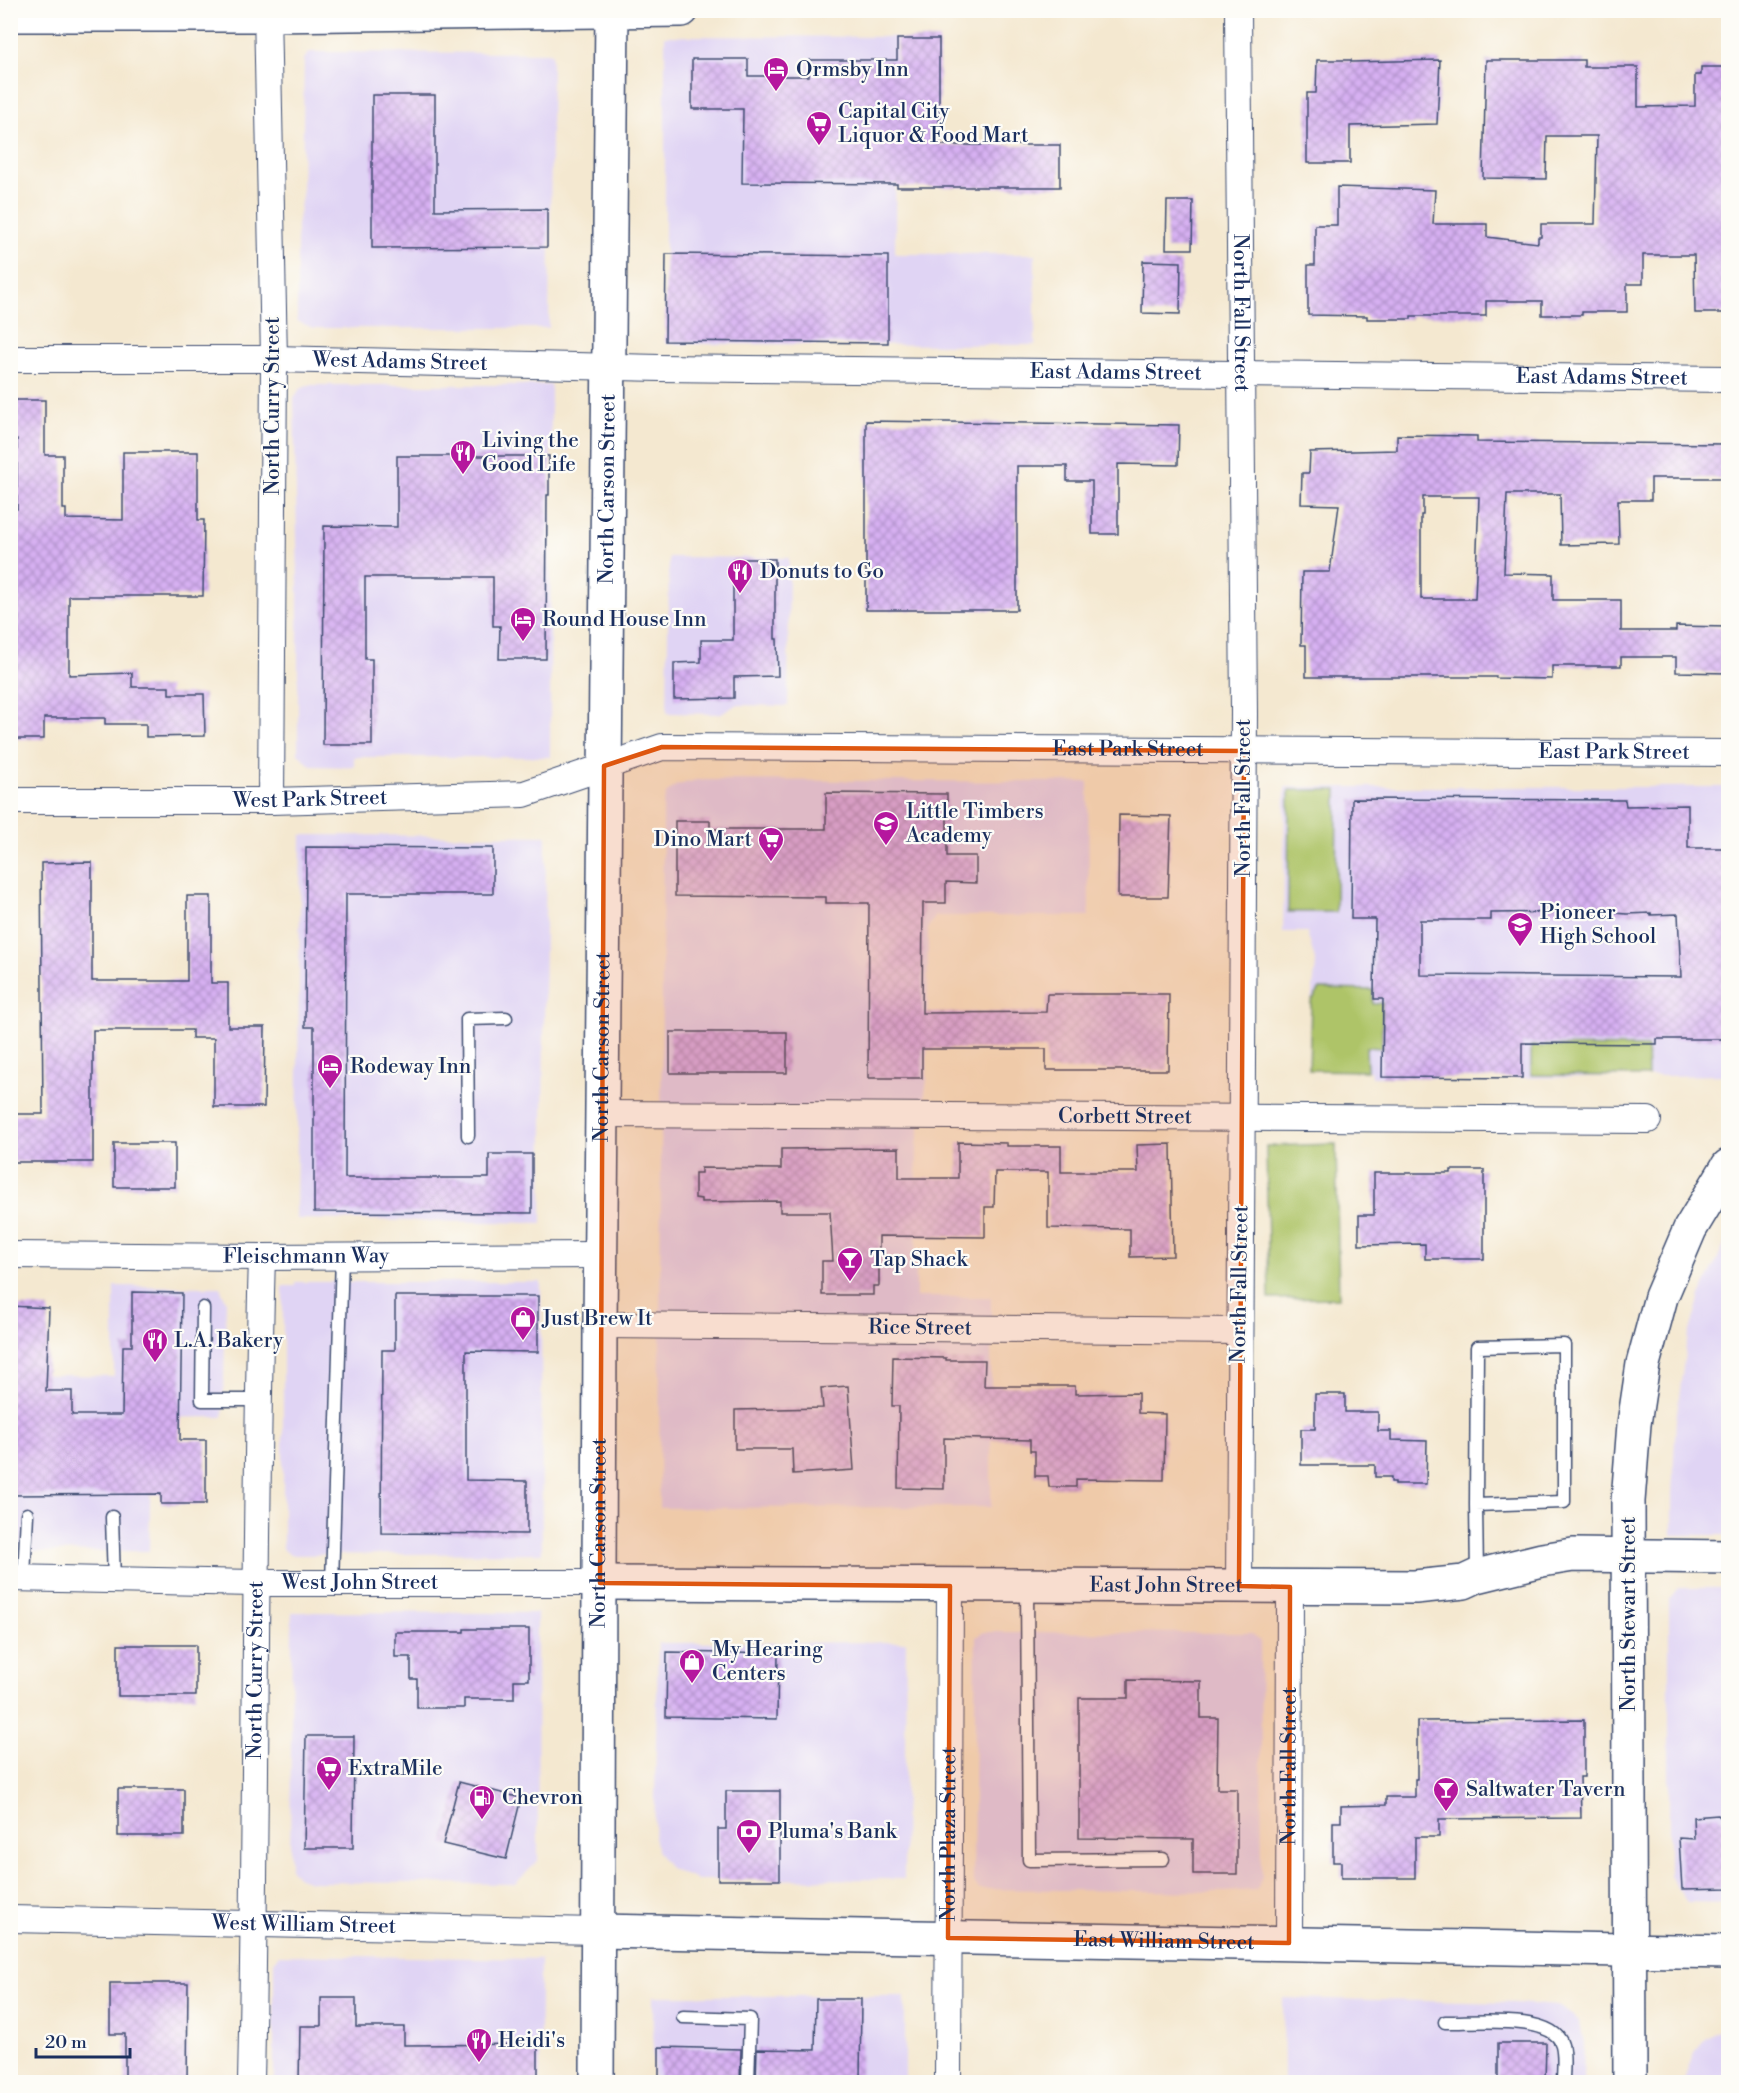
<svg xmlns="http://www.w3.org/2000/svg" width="1739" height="2093" font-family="'Libre Bodoni',serif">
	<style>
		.built { fill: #e0d4f4 }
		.grass { fill: #aec468; stroke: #647a63; stroke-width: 1.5 }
		.building { fill: url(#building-cross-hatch); fill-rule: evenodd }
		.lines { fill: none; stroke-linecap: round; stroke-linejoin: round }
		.lane-casing { stroke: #3c4b6f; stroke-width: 15 }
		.street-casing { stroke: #3c4b6f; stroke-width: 28 }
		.secondary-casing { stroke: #3c4b6f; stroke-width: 36 }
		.primary-casing { stroke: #3c4b6f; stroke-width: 36 }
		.lane { stroke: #fff; stroke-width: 12 }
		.street { stroke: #fff; stroke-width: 26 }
		.secondary { stroke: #fff; stroke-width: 33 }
		.primary { stroke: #fff; stroke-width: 33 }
		.marked { fill: #de5710; fill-opacity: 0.2; stroke: #de5710; stroke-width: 4.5; stroke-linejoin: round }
		.labels { text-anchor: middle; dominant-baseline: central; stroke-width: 4.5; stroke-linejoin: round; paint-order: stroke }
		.poi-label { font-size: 21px; fill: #1b2f5e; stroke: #fdfcf7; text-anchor: start }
		.street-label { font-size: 21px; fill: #1b2f5e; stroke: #fdfcf7 }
	</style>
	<defs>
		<pattern id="building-cross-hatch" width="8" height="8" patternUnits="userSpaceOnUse" patternTransform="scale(1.5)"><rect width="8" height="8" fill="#d7b0f2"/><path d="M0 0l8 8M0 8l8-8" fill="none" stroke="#ae90c7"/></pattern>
	</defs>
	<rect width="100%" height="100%" fill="#fdfcf7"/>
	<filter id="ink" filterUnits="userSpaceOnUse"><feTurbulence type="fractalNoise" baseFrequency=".0167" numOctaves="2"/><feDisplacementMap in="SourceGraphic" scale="12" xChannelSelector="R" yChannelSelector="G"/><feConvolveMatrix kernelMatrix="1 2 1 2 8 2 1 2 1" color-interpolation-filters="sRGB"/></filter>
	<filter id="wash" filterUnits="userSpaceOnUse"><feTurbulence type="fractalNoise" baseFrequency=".008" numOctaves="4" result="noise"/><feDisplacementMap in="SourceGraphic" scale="24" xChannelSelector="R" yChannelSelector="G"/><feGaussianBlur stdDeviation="1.35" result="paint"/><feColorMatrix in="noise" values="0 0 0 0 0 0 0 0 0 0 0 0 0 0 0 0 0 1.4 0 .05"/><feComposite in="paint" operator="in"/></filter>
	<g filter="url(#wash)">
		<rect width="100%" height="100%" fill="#f4e8d0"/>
		<path class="built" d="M665,36L896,37L895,254H1035V345L665,344Z
			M310,52L552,53L549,328H313L297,321V225L302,196L304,60L306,56Z
			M308,385H551L550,757H354V767L311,766L298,753V587L294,398L299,390Z
			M669,557L789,558L788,706L736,705L721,714L667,713Z
			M696,780L1088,782L1089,916H936L928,927L927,1080L917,1145L916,1297H991V1507L659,1508L663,805L666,794L675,786Z
			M1285,787H1728V1075L1522,1078L1371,1077L1370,1071L1309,1070L1311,1002L1316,964L1307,932H1283Z
			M301,835L546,836L542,1223L296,1219Z
			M1728,1236V1535H1672V1493L1676,1420L1686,1345L1700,1296Z
			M295,1282H541L542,1553L290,1555L283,1549V1286H295Z
			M114,1286L220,1287L226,1301L223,1417L152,1418L149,1551L11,1552V1374L114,1376Z
			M1678,1588H1728V1903L1687,1902L1669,1876V1599Z
			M292,1612L537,1613L538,1861L515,1884L311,1882L299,1878L290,1868Z
			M984,1632L1251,1633L1260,1640L1262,1876L1257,1890L1225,1892L979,1889L973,1882V1875L976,1637Z
			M906,1642L904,1879L696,1880L669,1868L658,1852L654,1842L658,1643Z
			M279,1955L540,1959V2082H274V1962Z
			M653,1996H905V2082H653Z
			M1283,1998L1516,2003L1558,2006L1573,2016L1580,2023L1584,2043L1583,2082H1284Z
			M1728,2025V2082H1683L1694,2052L1705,2039Z"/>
		<path class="grass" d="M1289,790H1337L1336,912H1288Z
			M1320,989L1373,990V1004L1382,1003V1048L1366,1047L1367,1071L1309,1070L1311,1002Z
			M1531,1046L1647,1047L1648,1076L1531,1075Z
			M1336,1144L1339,1298L1269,1299L1266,1146Z"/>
		<g id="blocks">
			<path class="building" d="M897,39H939V145H1060V187H897V184L742,183L743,109H692V59H748V76H809L810,60H897Z
				M1317,60H1351V62L1440,60L1437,124L1350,126V163H1307V93H1316Z
				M1486,60H1584V67H1638V107L1695,106V75H1701V67H1728V313H1695L1694,255H1643V284H1627V312H1582V315H1542V301H1486V316H1411V319H1367V316L1308,315V265H1315V225H1337V187L1435,190L1433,224H1487V237L1538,243V237H1541V224H1595L1597,136H1547L1546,179L1483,178Z
				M372,95H435V210L547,209V247L372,248Z
				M1167,201H1193L1192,249H1166Z
				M666,254L888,256V343L665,341Z
				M1143,261L1181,262L1180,314L1142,313Z
				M10,400H45V455H63V509H66V519L123,520V452H198V520H204L203,596H69V675L132,673V687H169V694H204L205,736L146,737V724H105V718H44V739H10V509H17V439H10Z
				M866,421L1179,425L1178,465L1118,464V534H1092V481H1067V466H1017V610H866Z
				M1397,435L1477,436V442L1728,444V478H1651V500H1618L1619,544L1561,545L1560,494H1507L1504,573L1553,574V600H1621V631H1676V626L1728,627V673L1676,672V657H1621V666H1552V679L1496,678V677H1306V645H1301L1302,572H1330L1339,505L1301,504L1302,473H1309L1310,452L1397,450ZM1423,497H1479L1475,599H1421V515H1423Z
				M397,456H549V495H547L546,659H499L500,626H493V577H365V659H372V745H323L324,526L397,527Z
				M733,559H775V639H777L778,676L734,677V698L674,699V663L701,662V640H733Z
				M826,793L947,794V856H976V883L946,882V903H923L922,1013L1046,1012L1047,994H1169L1168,1070H1046V1049H922V1078H868L869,903H826V897L675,896V821H710V829H826Z
				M1352,799L1625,800L1626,806L1688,805V848H1728V1039H1657V1044L1522,1043V1078L1382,1077L1383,999H1374L1375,919H1351ZM1602,912L1627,914L1651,913V915L1678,914L1681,977L1420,975V920H1491V913Z
				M1119,815L1171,816L1168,897H1118Z
				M306,847L493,848V894H346L345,1178H489V1154H532V1213L314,1212V1027H305Z
				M92,862V981H187V896H211V983H228V1027H265L264,1107H214V1038H192V1030H93V1162H10V1114H43L41,863Z
				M670,1032H787V1073H670Z
				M958,1142L1007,1143V1146H1061V1172H1138L1137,1145L1171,1144L1173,1256L1130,1257V1229L1048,1228V1172H995L994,1207H985V1237L879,1236V1286H873V1295H822V1261H833L830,1212H780V1201L701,1202V1199L695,1198V1173H701V1168L781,1169V1149L899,1148V1178H958Z
				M114,1143H175V1187H114Z
				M1451,1170H1484V1259H1425V1244L1359,1245V1215H1374V1173H1451Z
				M132,1292L182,1293L180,1440H206V1504H161V1494L10,1495V1306L49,1308L46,1391H72V1415H122L123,1346H132Z
				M395,1296H538V1352L466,1351V1480L527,1481V1534L381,1533L382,1350H395Z
				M893,1357L946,1358V1360H985L984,1386H1075V1394L1138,1393V1413L1165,1414L1164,1480L1076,1479V1487H1049L1048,1476H1035V1451H1030V1440L944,1438V1489L898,1488L899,1406H892Z
				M848,1386L854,1470L793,1474L792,1449H735V1410L823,1408L821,1388Z
				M1315,1394H1345V1412H1378V1431H1391V1440L1427,1441L1426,1484H1395V1482H1391V1477H1375V1465H1301V1429H1315Z
				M464,1629H529V1680H514V1699H464V1708H417V1679H411V1657H395V1632H464Z
				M118,1645H196V1696H118Z
				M667,1652L778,1654L777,1719L666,1717Z
				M1128,1680L1201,1681V1718H1218L1217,1789H1237V1874H1193V1839L1079,1838V1698H1128Z
				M1584,1720V1777H1580L1581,1818L1439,1819V1837H1415V1878H1341V1862H1333V1822H1341V1806L1386,1805V1797H1415V1779H1417V1721Z
				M306,1736H354L353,1848H304Z
				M459,1782L521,1798L506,1859L443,1844Z
				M118,1789H184V1836H118Z
				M726,1791H780V1880H718V1829H726Z
				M1718,1815L1728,1825V1888L1682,1889L1679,1838L1694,1839L1693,1817Z
				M110,1983H188L187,2082H125V2034H110Z
				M321,1998H356V2027H404V2045L538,2044V2082H299L300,2026H321Z
				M816,1999H861L860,2082H756L757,2049L815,2050Z
				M1498,2043H1546L1545,2082H1498Z
				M659,2047L741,2049L740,2082H659Z"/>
		</g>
	</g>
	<g filter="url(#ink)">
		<use href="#blocks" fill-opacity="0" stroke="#3c4b6f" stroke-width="1.5"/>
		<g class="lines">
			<defs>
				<path id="lane" d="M468,1136L467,1019L506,1018
					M203,1308L202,1400H259
					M1476,1505L1477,1347L1564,1345V1502L1476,1505L1477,1575
					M112,1517L114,1581
					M24,1578L27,1514
					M332,1583L342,1256
					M1027,1587L1029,1860L1163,1859
					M683,2017L750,2019L748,2082
					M1445,2022C1470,2023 1554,2013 1562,2045C1565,2056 1563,2071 1563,2082"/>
				<g id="street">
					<path d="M267,10L274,359L271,801"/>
					<path id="s1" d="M1238,10L1244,713L1239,1586"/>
					<path id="s2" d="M10,359H274L660,368L1728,379"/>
					<path id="s3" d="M10,801H271L524,794L662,747L1728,753"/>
					<path id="s4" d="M603,1114L1648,1120"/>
					<path id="s5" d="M10,1255L262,1257L601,1255"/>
					<path id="s6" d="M600,1325L1239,1331"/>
					<path id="s7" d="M10,1578L255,1583H600"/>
					<path id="s8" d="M10,1919L598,1931"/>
					<path id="s9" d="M1289,1943L1290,1587"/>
					<path id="s10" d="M251,2082C257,1807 254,1532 262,1257"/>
					<path id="s11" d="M948,2082L950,1586"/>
				</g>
				<g id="secondary">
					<path d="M10,15H267L682,10"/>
					<path id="s12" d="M600,1583L1415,1587L1464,1582L1477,1576L1542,1560L1573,1555L1728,1557"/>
					<path d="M1630,2082L1628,1501L1634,1424L1643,1364L1661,1297L1690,1229L1728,1166"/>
				</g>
				<g id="primary">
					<path id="s13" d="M598,1931L1728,1952"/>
					<path id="s14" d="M597,2082L600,1325L612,10"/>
				</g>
			</defs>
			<use href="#lane" class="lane-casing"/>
			<use href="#street" class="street-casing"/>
			<use href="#secondary" class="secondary-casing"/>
			<use href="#primary" class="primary-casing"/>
			<use href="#lane" class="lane"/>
			<use href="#street" class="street"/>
			<use href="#secondary" class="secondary"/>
			<use href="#primary" class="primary"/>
		</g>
	</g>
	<path class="marked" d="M662,747L1244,751L1239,1586L1290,1587L1289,1943L948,1938L950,1586L600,1583L604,766Z"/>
	<defs>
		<symbol id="hotel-pin" viewBox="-11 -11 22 30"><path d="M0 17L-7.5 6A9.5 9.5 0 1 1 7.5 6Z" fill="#b5179e" stroke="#fdfcf7"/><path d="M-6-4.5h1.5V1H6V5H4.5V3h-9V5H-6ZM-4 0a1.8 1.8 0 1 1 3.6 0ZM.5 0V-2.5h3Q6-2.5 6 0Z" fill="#fff"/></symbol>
		<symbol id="supermarket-pin" viewBox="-11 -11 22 30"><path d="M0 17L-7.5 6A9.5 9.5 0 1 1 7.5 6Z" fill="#b5179e" stroke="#fdfcf7"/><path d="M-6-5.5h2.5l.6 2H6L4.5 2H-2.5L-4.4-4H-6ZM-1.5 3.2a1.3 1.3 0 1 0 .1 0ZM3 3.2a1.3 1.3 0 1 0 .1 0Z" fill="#fff"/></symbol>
		<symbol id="restaurant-pin" viewBox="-11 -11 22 30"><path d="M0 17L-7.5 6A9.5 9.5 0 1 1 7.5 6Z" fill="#b5179e" stroke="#fdfcf7"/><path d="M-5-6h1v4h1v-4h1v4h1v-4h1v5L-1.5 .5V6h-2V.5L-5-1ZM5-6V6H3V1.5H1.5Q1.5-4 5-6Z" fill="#fff"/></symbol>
		<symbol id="school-pin" viewBox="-11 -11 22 30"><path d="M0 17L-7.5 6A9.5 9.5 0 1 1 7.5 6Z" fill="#b5179e" stroke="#fdfcf7"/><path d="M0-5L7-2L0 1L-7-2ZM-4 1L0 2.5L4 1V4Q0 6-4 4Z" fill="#fff"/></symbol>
		<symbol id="bar-pin" viewBox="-11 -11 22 30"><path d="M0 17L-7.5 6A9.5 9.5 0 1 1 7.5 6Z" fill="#b5179e" stroke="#fdfcf7"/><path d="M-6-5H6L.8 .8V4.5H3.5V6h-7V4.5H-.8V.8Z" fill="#fff"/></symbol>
		<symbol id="shop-pin" viewBox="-11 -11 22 30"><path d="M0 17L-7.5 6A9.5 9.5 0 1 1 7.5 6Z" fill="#b5179e" stroke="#fdfcf7"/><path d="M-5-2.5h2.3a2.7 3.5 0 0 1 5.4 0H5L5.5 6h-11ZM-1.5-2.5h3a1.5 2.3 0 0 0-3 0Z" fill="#fff"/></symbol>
		<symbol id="fuel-pin" viewBox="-11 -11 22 30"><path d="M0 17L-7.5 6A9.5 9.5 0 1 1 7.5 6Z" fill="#b5179e" stroke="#fdfcf7"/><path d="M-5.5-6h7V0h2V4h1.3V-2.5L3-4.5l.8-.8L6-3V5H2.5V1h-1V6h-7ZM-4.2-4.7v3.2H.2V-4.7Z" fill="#fff"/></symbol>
		<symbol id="bank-pin" viewBox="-11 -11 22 30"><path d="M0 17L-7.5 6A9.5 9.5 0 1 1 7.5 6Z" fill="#b5179e" stroke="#fdfcf7"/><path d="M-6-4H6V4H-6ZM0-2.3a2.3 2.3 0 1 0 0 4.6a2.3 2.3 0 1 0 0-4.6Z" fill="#fff"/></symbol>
	</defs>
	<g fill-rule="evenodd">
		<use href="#hotel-pin" x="761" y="55" width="30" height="40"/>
		<use href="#supermarket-pin" x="804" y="109" width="30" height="40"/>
		<use href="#restaurant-pin" x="448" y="438" width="30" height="40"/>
		<use href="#restaurant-pin" x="725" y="557" width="30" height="40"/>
		<use href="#hotel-pin" x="508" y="605" width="30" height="40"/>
		<use href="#school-pin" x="871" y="809" width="30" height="40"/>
		<use href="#supermarket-pin" x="756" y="825" width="30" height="40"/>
		<use href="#school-pin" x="1505" y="910" width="30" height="40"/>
		<use href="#hotel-pin" x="315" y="1052" width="30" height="40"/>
		<use href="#bar-pin" x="835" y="1245" width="30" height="40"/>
		<use href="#shop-pin" x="508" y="1304" width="30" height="40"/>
		<use href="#restaurant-pin" x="140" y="1326" width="30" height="40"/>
		<use href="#shop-pin" x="677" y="1647" width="30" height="40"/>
		<use href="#supermarket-pin" x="314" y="1754" width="30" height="40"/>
		<use href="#bar-pin" x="1431" y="1775" width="30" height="40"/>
		<use href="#fuel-pin" x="467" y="1783" width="30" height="40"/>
		<use href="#bank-pin" x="734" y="1817" width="30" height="40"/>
		<use href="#restaurant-pin" x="464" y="2026" width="30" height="40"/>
	</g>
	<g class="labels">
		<g class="poi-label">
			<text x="796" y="70">Ormsby Inn</text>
			<text x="838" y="112">Capital City<tspan x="838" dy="24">Liquor &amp; Food Mart</tspan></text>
			<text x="482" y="441">Living the<tspan x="482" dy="24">Good Life</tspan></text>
			<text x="760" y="572">Donuts to Go</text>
			<text x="542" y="620">Round House Inn</text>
			<text x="906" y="812">Little Timbers<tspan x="906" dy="24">Academy</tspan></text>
			<text x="752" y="840" text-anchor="end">Dino Mart</text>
			<text x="1540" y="913">Pioneer<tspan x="1540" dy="24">High School</tspan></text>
			<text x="350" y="1067">Rodeway Inn</text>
			<text x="870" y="1260">Tap Shack</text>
			<text x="542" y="1319">Just Brew It</text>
			<text x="174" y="1341">L.A. Bakery</text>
			<text x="712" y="1650">My Hearing<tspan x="712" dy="24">Centers</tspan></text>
			<text x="348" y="1769">ExtraMile</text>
			<text x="1466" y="1790">Saltwater Tavern</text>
			<text x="502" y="1798">Chevron</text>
			<text x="768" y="1832">Pluma's Bank</text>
			<text x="498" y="2041">Heidi's</text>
		</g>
		<g class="street-label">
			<text stroke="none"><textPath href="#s1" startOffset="303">North Fall Street</textPath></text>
			<text stroke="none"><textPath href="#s2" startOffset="390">West Adams Street</textPath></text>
			<text stroke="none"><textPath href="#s2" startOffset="1106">East Adams Street</textPath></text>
			<text stroke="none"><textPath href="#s2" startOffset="1592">East Adams Street</textPath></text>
			<text transform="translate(273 406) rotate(-90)">North Curry Street</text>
			<text stroke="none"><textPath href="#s14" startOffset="1593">North Carson Street</textPath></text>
			<text stroke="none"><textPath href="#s3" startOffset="1126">East Park Street</textPath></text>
			<text stroke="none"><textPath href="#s3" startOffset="1612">East Park Street</textPath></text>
			<text transform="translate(1244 798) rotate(-90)">North Fall Street</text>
			<text stroke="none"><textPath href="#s3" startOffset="300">West Park Street</textPath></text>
			<text stroke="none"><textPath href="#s14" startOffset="1035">North Carson Street</textPath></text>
			<text stroke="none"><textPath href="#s4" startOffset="522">Corbett Street</textPath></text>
			<text stroke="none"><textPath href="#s5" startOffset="296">Fleischmann Way</textPath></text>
			<text transform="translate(1240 1284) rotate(-89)">North Fall Street</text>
			<text stroke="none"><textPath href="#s6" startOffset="320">Rice Street</textPath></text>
			<text stroke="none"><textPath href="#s14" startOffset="549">North Carson Street</textPath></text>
			<text stroke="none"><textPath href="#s7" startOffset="350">West John Street</textPath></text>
			<text stroke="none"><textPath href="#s12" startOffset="566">East John Street</textPath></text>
			<text transform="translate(1629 1614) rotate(-90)">North Stewart Street</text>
			<text stroke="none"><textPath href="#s10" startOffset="412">North Curry Street</textPath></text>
			<text stroke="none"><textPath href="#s9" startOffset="177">North Fall Street</textPath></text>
			<text stroke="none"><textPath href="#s11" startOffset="248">North Plaza Street</textPath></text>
			<text stroke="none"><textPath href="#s8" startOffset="294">West William Street</textPath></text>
			<text stroke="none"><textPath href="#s13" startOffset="566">East William Street</textPath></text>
		</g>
	</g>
	<rect width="1739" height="2093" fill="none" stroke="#fdfcf7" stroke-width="36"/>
	<path d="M36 2048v9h94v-9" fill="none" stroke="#1b2f5e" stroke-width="3"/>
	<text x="45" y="2048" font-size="18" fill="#1b2f5e" stroke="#fdfcf7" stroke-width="4.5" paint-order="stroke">20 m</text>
</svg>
